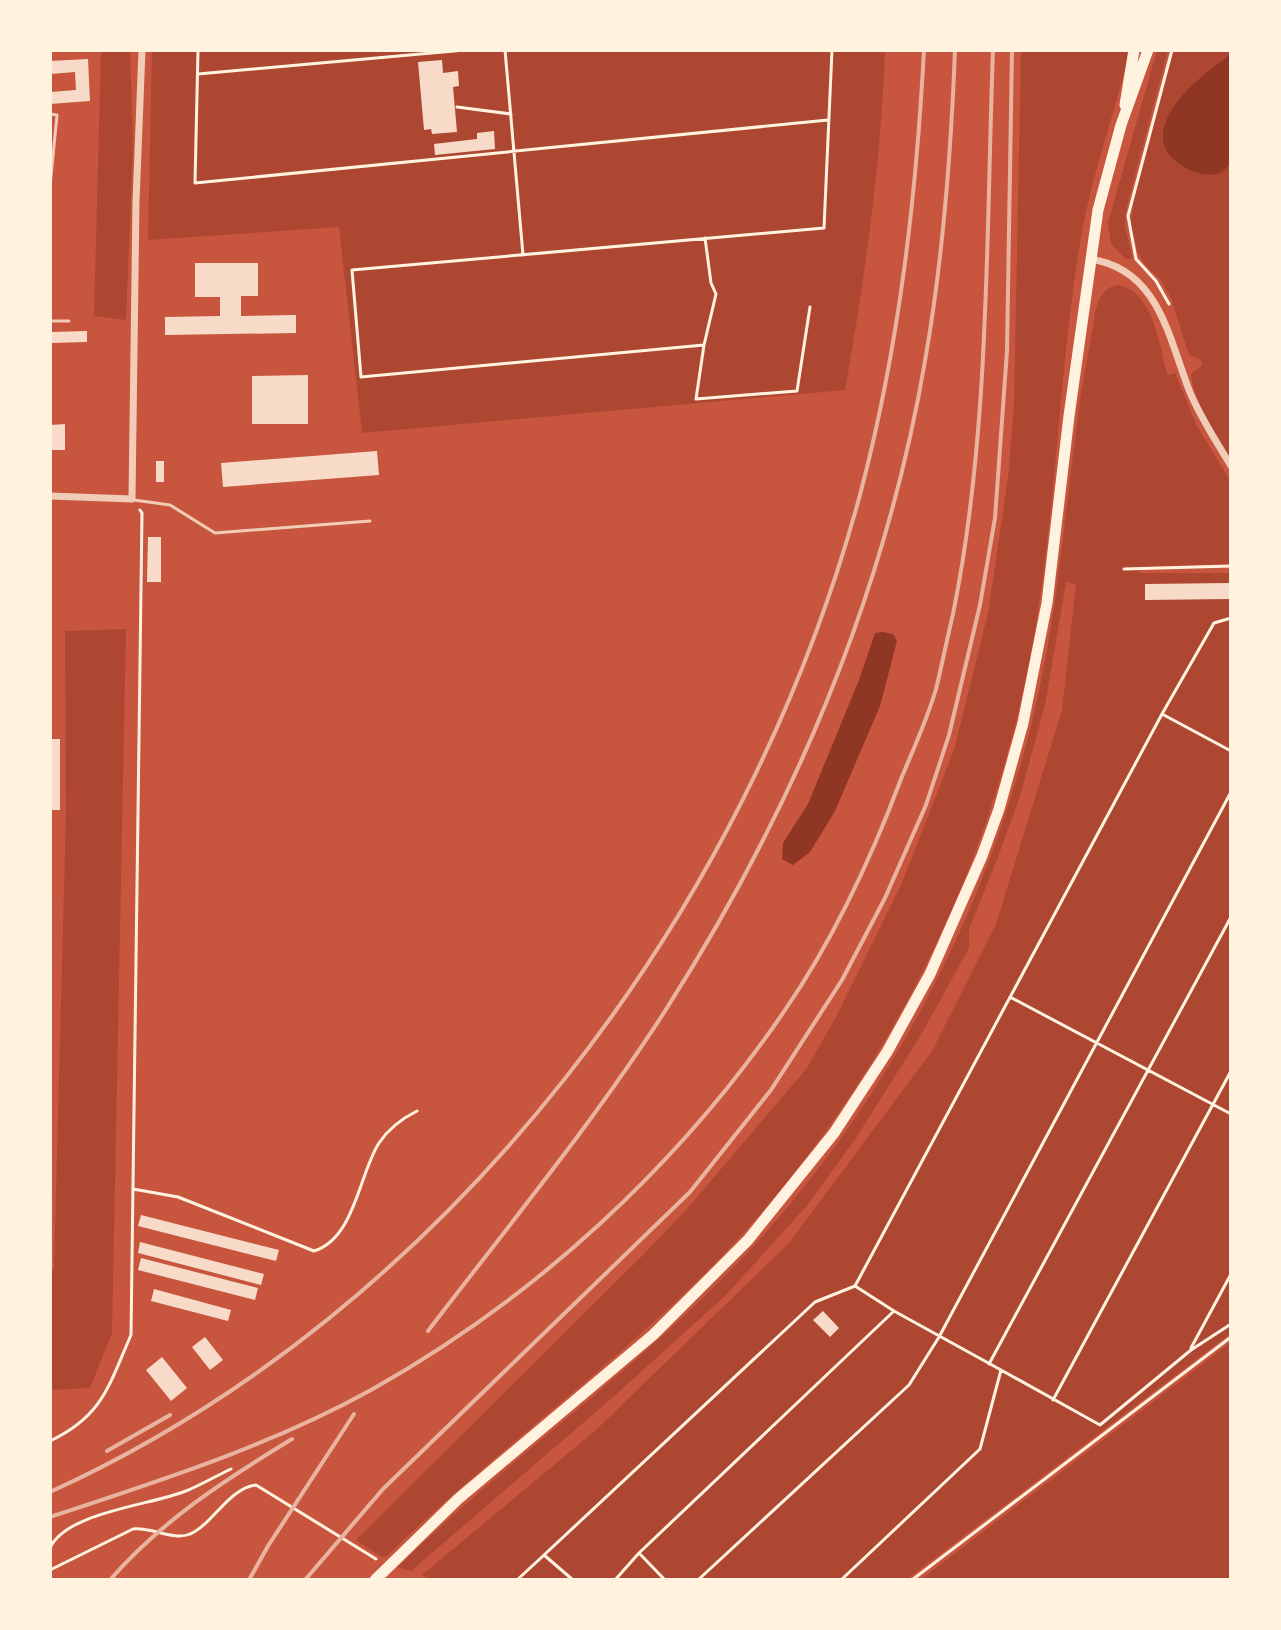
<svg xmlns="http://www.w3.org/2000/svg" width="1281" height="1630" font-family="'Source Serif 4',serif">
	<style>
		.green { fill: #ae4732 }
		.water { fill: #8f3625 }
		.building { fill: #f7dbc8 }
		.lines { fill: none; stroke-linecap: round; stroke-linejoin: round }
		.path { stroke: #fff3e0; stroke-width: 3 }
		.service { stroke: #f1ccb7; stroke-width: 3 }
		.minor { stroke: #f1ccb7; stroke-width: 7 }
		.primary { stroke: #fff3e0; stroke-width: 11 }
		.rail { stroke: #e9b49f; stroke-width: 4 }
	</style>
	<rect width="100%" height="100%" fill="#c8553d"/>
	<path class="green" d="M101,50H130L133,147L126,320L94,316Z
		M152,50H885C881,163 865,278 845,390L362,433L339,227L148,240Z
		M1021,50H1130C1115,113 1092,173 1081,237C1059,367 1057,500 1035,630C1000,841 906,1042 768,1205C656,1338 510,1435 387,1556L382,1557L356,1540L642,1256L687,1209L807,1068L837,1015L901,885L954,750L988,613L1008,478L1014,406Z
		M1157,50H1168L1126,210L1125,226L1132,255L1131,259H1126L1111,244L1108,223Z
		M1174,50H1231V54C1198,77 1172,99 1163,140L1222,172L1231,164V460C1216,435 1194,404 1191,374L1202,365L1201,360L1189,355L1171,298L1160,279L1145,265L1138,253L1131,225L1133,202Z
		M1119,285C1154,293 1159,346 1168,375L1175,373L1197,426L1231,482V564L1140,567L1139,573H1231V1333L906,1580H431L422,1575L596,1430L789,1243L932,1051L996,924L1062,710L1076,584L1066,582L1045,705L1021,793L998,857L969,929V948L921,1035L854,1141L805,1208L726,1295L612,1398L411,1571L398,1567C501,1465 621,1382 723,1278C881,1119 992,910 1039,691C1058,603 1065,513 1077,423C1081,386 1090,349 1095,312C1099,298 1103,287 1119,285Z
		M126,629L112,1333L90,1388L50,1390V1269H54L66,812L65,631Z
		M1231,1342V1580H920Z"/>
	<path class="water" d="M1231,54V164C1230,165 1223,171 1222,172C1202,182 1165,162 1163,140C1160,106 1207,71 1231,54Z
		M883,632L893,634L897,641L880,706L835,811L810,852L793,865L782,859L783,843L808,804L859,680L875,633Z"/>
	<path class="building" d="M88,59L90,101L50,104V92L76,90L75,72L51,74L50,61Z
		M442,60L443,73L458,71L459,86L453,87L457,132L432,134L431,129L424,130L418,62Z
		M494,131L495,149L435,155L434,144L477,139V133Z
		M195,263H258V296H241V316L296,315V333L165,335V317L220,316V297H195Z
		M87,331V342L50,343V332Z
		M308,375V424H252V376Z
		M65,424V450H50V425Z
		M377,451L379,475L223,487L221,463Z
		M156,461H164V482H156Z
		M148,537H161V582H147Z
		M1231,583V599L1145,600V584Z
		M50,739H60V810H50Z
		M141,1215L279,1250L276,1261L138,1226Z
		M140,1242L264,1274L261,1285L138,1253Z
		M141,1258L258,1288L255,1300L138,1270Z
		M154,1289L231,1310L228,1321L151,1301Z
		M823,1311L839,1328L830,1337L813,1320Z
		M205,1337L223,1360L210,1370L192,1347Z
		M162,1357L187,1388L171,1401L146,1370Z"/>
	<g class="lines">
		<path class="path" d="M198,50L195,183L828,120
			M505,50L523,255
			M198,74L465,50
			M457,107L511,114
			M705,238L711,283L716,294L704,345L696,399L797,391L810,307
			M1169,304L1156,281L1136,259L1128,216L1172,50
			M704,345L361,377L352,270L824,228L832,50
			M1124,569L1231,566
			M1162,714L1231,751
			M1010,997L1231,1114
			M133,1189L178,1197L314,1251C355,1238 359,1174 379,1143C389,1128 401,1119 417,1111
			M855,1286L894,1311L1001,1370
			M1191,1348L1231,1274
			M989,1364L1231,917
			M1053,1400L1231,1071
			M50,1441C103,1416 109,1385 131,1335L142,513L140,510
			M50,1548C66,1512 152,1505 186,1491C201,1485 216,1476 231,1469
			M639,1553L894,1311
			M50,1570L133,1529C152,1527 174,1541 190,1534C212,1525 229,1488 256,1485L376,1559
			M517,1580L543,1556
			M573,1580L544,1555L815,1302L855,1286L1162,714L1214,623L1231,618
			M615,1580L639,1553L665,1580
			M698,1580L909,1385L939,1337L1231,792
			M841,1580L980,1449L1001,1370L1100,1425L1191,1350L1231,1324
			M912,1580L1231,1337"/>
		<path class="service" d="M50,114L57,115L50,186
			M50,321H69
			M134,500L170,505L215,533L370,521"/>
		<path class="minor" d="M1090,259C1158,269 1168,335 1189,390C1200,417 1216,441 1231,466
			M50,496L132,499L136,202L142,50"/>
		<path class="primary" d="M1125,105L1134,50
			M375,1580L458,1499L653,1335L748,1240L834,1133L887,1052L930,974L982,856L999,809L1023,723L1047,603L1069,416L1098,210L1121,125L1148,50"/>
		<path class="rail" d="M428,1331C508,1226 593,1123 665,1011C792,812 885,595 925,361C943,259 951,154 955,50
			M107,1451L170,1415
			M50,1492C450,1310 749,910 861,491C899,346 916,199 924,50
			M50,1517C159,1481 270,1446 371,1390C535,1298 679,1166 785,1010C833,940 871,859 901,779C913,750 927,720 936,689C942,665 947,639 953,614C990,433 986,235 993,50
			M110,1580C161,1521 226,1479 292,1439
			M249,1580L268,1546L354,1414
			M305,1580L383,1489L690,1192L771,1090L842,980L885,898L926,805L949,735L980,605L995,518L1007,351L1012,50"/>
	</g>
	<rect width="1281" height="1630" fill="none" stroke="#fff3e0" stroke-width="104"/>
</svg>
